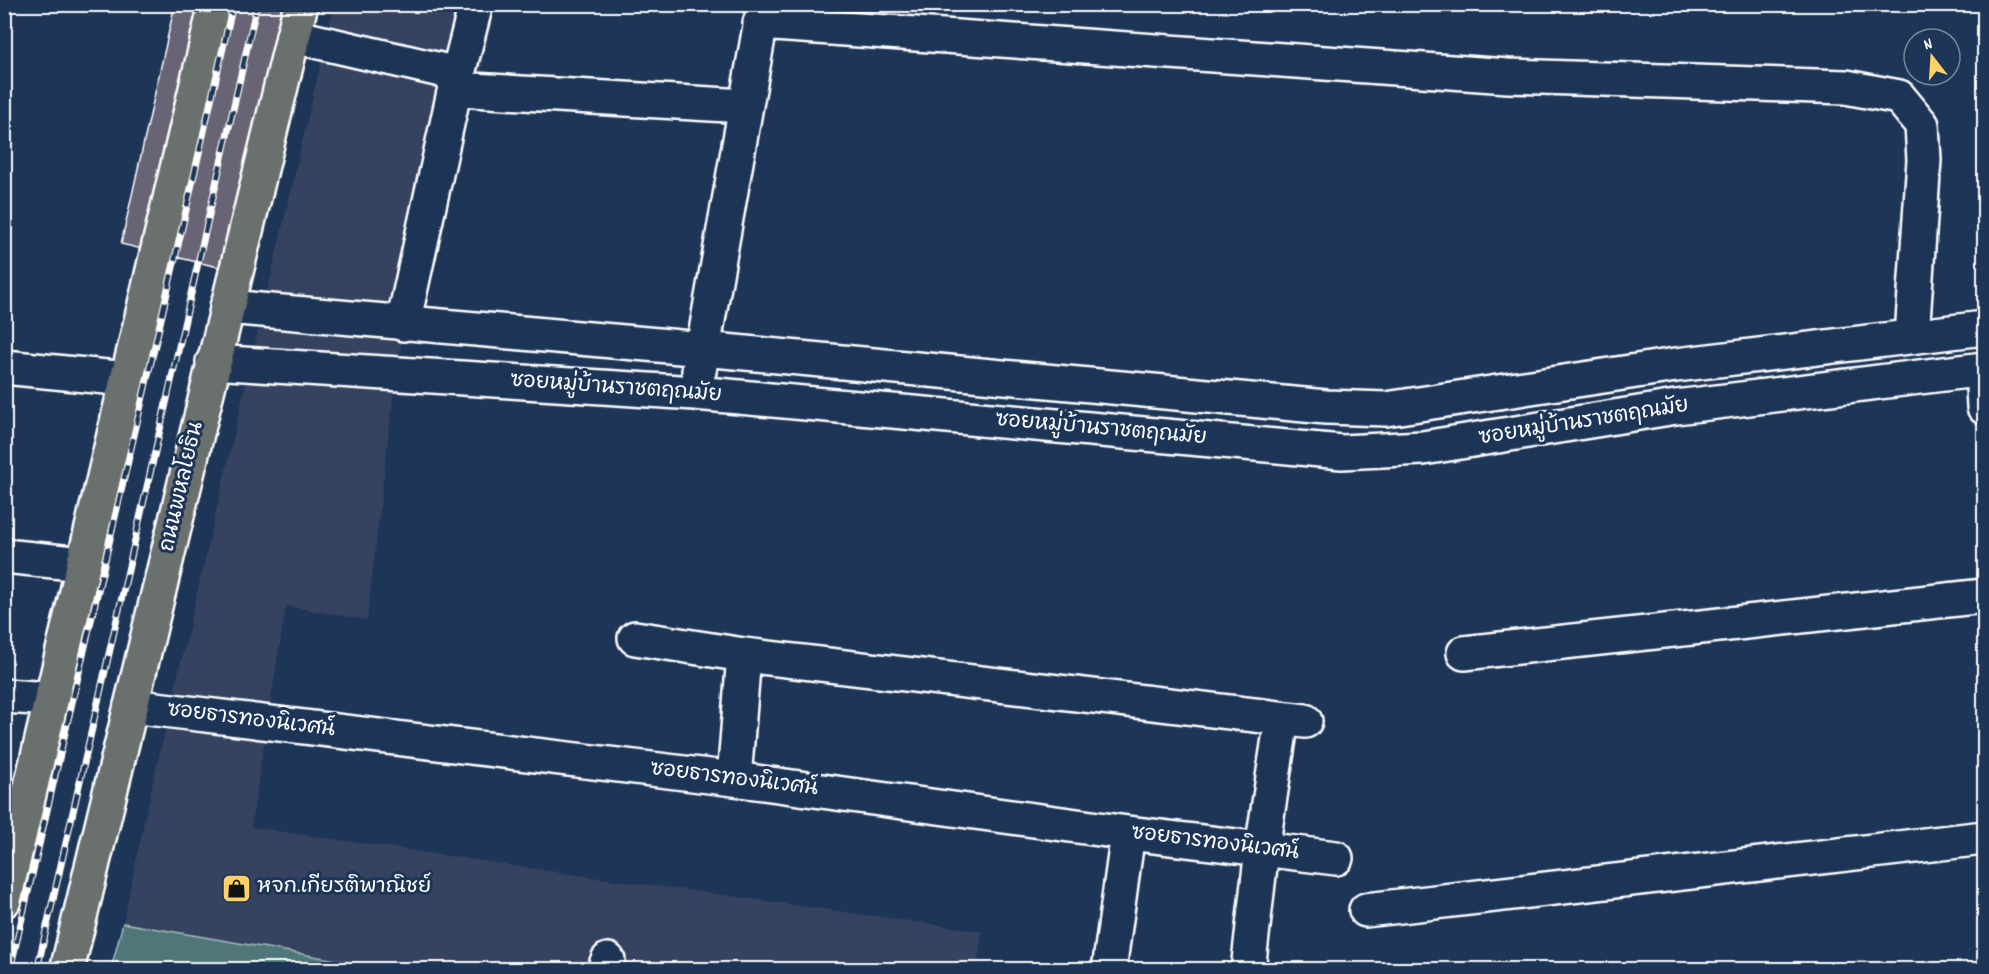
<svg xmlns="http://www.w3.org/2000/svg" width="1989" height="974" font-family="Dekko,'Playpen Sans Thai',sans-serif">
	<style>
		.built { fill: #344360 }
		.green { fill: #507679; stroke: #a8babc; stroke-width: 1.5 }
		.building { fill: #686474; stroke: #fff; stroke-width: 1.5 }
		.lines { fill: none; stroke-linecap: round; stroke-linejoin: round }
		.minor-casing { stroke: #fff; stroke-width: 38 }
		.major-casing { stroke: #fff; stroke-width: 38 }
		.minor { stroke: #1d3557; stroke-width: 33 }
		.major { stroke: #6b706d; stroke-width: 33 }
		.rail-casing { stroke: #fff; stroke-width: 7 }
		.rail { stroke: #1d3557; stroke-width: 4.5; stroke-dasharray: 14; stroke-linecap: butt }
		.labels { text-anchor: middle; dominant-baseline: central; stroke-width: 6; stroke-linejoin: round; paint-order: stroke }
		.street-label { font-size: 21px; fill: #fff; stroke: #1d3557 }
		.poi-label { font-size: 21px; fill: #fff; stroke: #1d3557; text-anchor: start }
	</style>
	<rect width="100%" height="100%" fill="#1d3557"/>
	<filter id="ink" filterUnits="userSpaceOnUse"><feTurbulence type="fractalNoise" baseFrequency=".0167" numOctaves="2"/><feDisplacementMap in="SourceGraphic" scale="12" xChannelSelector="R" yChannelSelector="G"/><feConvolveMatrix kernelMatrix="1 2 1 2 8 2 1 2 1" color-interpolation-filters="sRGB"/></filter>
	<g filter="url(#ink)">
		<path class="built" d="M334,5H495L481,72L445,71L394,389L367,620L286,606L251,827L585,876L982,931L977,969H388L123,923L146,812Z"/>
		<path class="green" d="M123,923L388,969H111Z"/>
		<path class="building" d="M175,4H314L252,275L121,244Z"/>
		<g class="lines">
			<defs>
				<path id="minor" d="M760,23L1508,76L1846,87L1899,97L1922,125L1924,160L1912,336
					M293,36L458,74
					M455,89L745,106
					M227,307L703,349L1326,407L1386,409L1676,365L1984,328
					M403,324L458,74L476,4
					M213,362L695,393L1342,452L1423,448L1676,407L1984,369
					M4,367L127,379
					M1982,370L1984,407
					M699,371L764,4
					M4,556L83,564
					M635,638L744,655L1305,721
					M1464,653L1984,596
					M4,696L51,699
					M131,706L734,779L1128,833L1336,858
					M734,779L744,655
					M1366,910L1984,838
					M604,970L608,960
					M1109,970L1128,833
					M1248,970L1262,849L1282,719"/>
				<path id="major" d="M4,900L216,4
					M67,970L301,4"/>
			</defs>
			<use href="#minor" class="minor-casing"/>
			<use href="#major" class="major-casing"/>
			<use href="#minor" class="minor"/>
			<use href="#major" class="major"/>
			<defs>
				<path id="rail" d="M10,970L174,263L233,4
					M37,970L257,4"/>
			</defs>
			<use href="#rail" class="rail-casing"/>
			<use href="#rail" class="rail"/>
		</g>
	</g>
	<defs>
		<symbol id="shop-square" viewBox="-11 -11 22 22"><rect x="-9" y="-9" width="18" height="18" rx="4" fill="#ffd166" stroke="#1d3557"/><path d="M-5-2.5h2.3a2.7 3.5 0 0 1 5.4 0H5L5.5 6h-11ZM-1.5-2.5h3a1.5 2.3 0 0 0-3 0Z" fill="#111"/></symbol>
	</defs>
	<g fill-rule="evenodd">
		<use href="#shop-square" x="220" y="872" width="33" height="33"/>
	</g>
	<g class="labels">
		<g class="street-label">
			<text transform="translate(616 389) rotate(4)">ซอยหมู่บ้านราชตฤณมัย</text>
			<text transform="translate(1584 423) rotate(-9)">ซอยหมู่บ้านราชตฤณมัย</text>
			<text transform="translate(1101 430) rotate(5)">ซอยหมู่บ้านราชตฤณมัย</text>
			<text transform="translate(183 487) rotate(-77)">ถนนพหลโยธิน</text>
			<text transform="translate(251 721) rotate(7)">ซอยธารทองนิเวศน์</text>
			<text transform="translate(734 780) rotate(7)">ซอยธารทองนิเวศน์</text>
			<text transform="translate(1215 844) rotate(7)">ซอยธารทองนิเวศน์</text>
		</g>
		<g class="poi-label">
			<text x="257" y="888">หจก.เกียรติพาณิชย์</text>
		</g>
	</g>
	<rect width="1989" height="974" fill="none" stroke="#1d3557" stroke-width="24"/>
	<rect x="12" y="12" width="1965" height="950" fill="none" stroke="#fff" stroke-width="2" filter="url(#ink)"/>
	<g transform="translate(1932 57) rotate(343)"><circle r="28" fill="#1d3557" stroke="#77869a" stroke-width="1.5"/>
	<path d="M0-4.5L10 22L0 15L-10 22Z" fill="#ffd166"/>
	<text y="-9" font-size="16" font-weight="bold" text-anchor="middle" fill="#ffffff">N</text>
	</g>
</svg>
